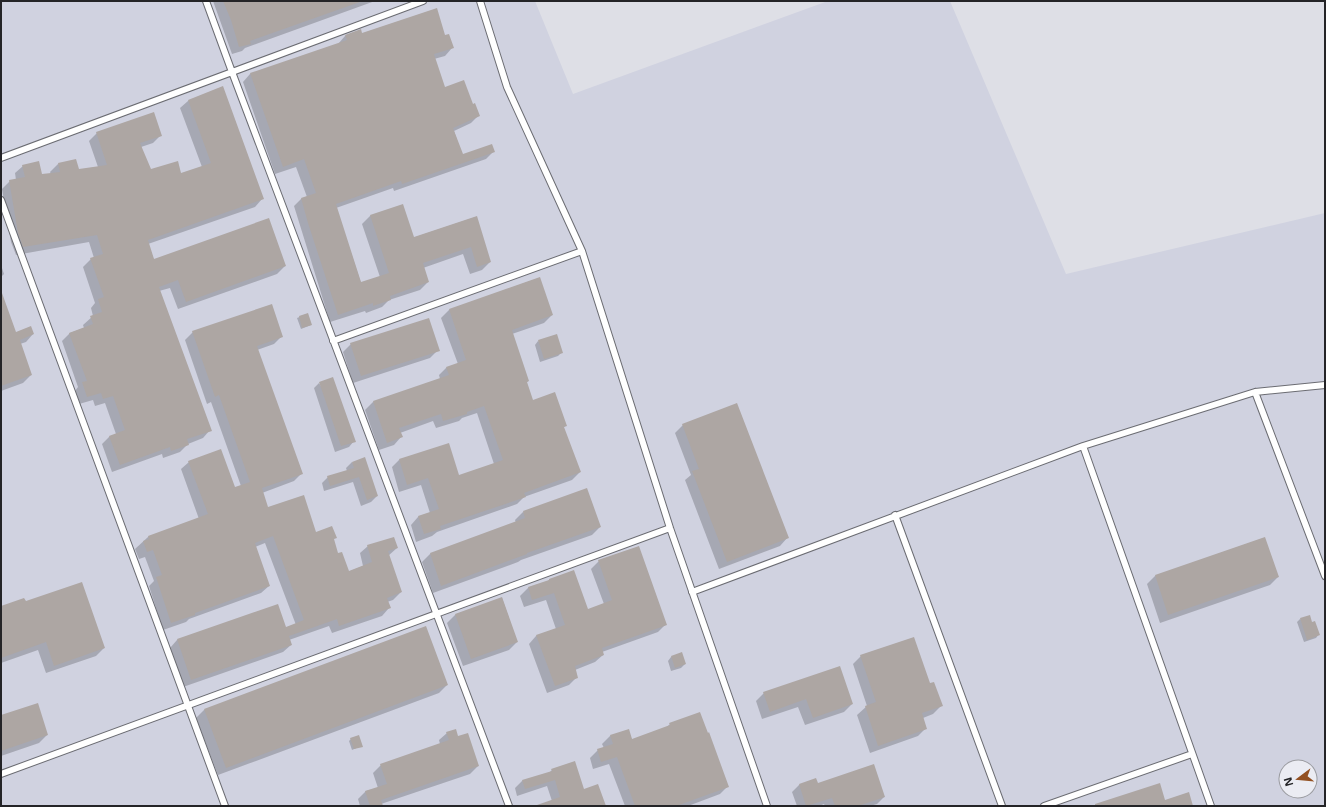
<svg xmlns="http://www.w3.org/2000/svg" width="1326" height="807" font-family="'Open Sans',sans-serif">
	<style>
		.built { fill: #d0d2e0; fill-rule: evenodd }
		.shadow { fill: #0003 }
		.building { fill: #ada6a3 }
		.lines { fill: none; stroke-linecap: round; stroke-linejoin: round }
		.lane-casing { stroke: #6b6c72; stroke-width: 8 }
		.lane { stroke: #fff; stroke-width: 6 }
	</style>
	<rect width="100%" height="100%" fill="#dedfe6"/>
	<path class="built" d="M1,1H535L573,94L828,1H950L1066,274L1325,213V806H1ZM1286,767H1310V791H1286Z"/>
	<path class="shadow" d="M213,1H375L245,48L242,51L232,54Z
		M360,31L361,34L445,36L452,48L445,56L434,59L444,88L472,106L479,115L471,123L454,131L462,155L494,151L486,159L394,191L393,188L336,208L361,283L380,277L362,224L370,216L402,206L413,238L476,217L490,262L482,270L470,274L463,254L423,268L428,282L420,290L389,300L382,307L366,313L365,311L330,322L294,206L301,199L307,197L296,167L275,174L243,82L250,74L338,44L345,36Z
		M222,88L262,199L255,207L148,244L154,260L285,266L277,274L178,309L170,288L159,291L210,430L203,438L188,444L180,452L163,458L162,454L112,472L102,444L109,437L116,434L105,403L95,406L93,400L79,404L75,391L78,387L62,341L70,333L84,328L83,325L93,316L91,308L95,303L83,267L91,259L94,258L89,242L16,255L11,242L2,189L10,181L16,180L15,173L23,166L42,176L51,174L50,172L58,164L78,170L98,167L89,141L97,133L161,135L153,143L141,147L150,171L181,174L202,167L180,108L188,101Z
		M1,265L4,274L1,277Z
		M539,278L552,315L544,323L512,334L528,381L526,383L532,402L566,425L563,428L580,472L572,480L524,497L517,504L437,532L432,536L416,542L411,525L418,517L430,513L421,485L399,492L392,467L399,460L459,476L494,464L477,413L462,418L459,421L436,428L433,421L400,433L401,437L394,445L379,450L365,410L373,402L440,379L439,375L446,368L458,364L441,318L449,310Z
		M1,292L15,333L33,334L26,342L20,344L31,375L23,383L1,391Z
		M307,314L311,325L301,329L297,318Z
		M193,332L282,336L274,344L257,350L302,473L294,481L262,493L267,508L316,533L333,540L338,555L348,572L363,566L360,553L368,546L397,548L388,556L401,592L393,600L387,602L389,608L382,616L332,633L329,626L289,640L291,645L283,652L183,687L170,648L177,640L277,606L285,628L296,625L265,543L255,547L269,586L261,593L189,619L186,622L163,630L149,586L154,581L145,557L139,559L135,549L148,537L199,519L181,469L189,462L234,488L241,486L211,402L207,404L185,340Z
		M538,341L561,353L558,356L540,362L535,345Z
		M351,344L438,350L430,358L353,383L343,352Z
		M319,383L354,441L349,447L335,452L314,388Z
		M683,425L788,537L780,546L719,569L685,480L691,475L675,433Z
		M352,462L377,496L371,502L361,506L353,482L324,491L322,483L328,477L347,471L346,468Z
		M523,512L600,527L592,535L521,560L518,562L433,593L422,562L430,554L516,523L515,520Z
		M1264,538L1278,577L1270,585L1160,623L1147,584L1155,576Z
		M599,561L666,624L658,632L602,652L603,655L595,662L575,670L577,677L569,685L547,693L529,644L536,636L556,629L546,600L524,607L520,596L528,588L547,582L549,580L588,610L604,604L591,569Z
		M502,598L517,642L509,650L463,666L447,623L455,615Z
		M25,602L104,648L96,656L46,673L38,650L1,663V607Z
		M1300,619L1311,624L1319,634L1316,638L1304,642L1297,622Z
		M681,654L685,664L681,668L671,671L668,661L671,657Z
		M861,656L929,685L941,706L933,714L923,718L926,728L918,736L870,753L857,715L867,706L853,664Z
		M447,685L439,693L218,775L196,718L204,710Z
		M764,693L852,704L844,712L805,725L798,707L762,719L756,701Z
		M1,716L47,735L39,743L1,756Z
		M670,724L728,786L720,794L688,806H625L609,764L593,769L590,758L598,750L604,748L602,744L610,736L628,730L632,740L666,728Z
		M447,733L458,737L478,766L470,774L381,804L382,806H360L358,799L366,791L378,788L373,773L381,765L440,744L439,740Z
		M351,739L361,746L352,750L349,741Z
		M552,770L583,790L605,806H536L552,801L547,786L517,796L515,788L522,781L549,773Z
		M817,784L884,797L877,804L870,806H825L824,804L819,806H797L792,792L799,785Z"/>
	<path class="building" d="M223,1H359L360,2L250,41L251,44L239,47L231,20Z
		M437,8L445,35L449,34L454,48L434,54L445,87L464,80L473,104L475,103L480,116L453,128L463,154L492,144L495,152L402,184L401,181L336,204L361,282L389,273L370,215L403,204L414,237L477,216L491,262L477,267L471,247L423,263L429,282L390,296L391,300L373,306V303L338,315L308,223L301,198L316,193L304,159L283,167L250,73L347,40L345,35L361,29L362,33Z
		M223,86L264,199L148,240L154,259L269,218L286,266L186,302L178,280L159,287L212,431L187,439L189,445L171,451L170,447L120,465L109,436L125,430L113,396L103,399L101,393L87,397L82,382L87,381L69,333L93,324L90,316L102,312L98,299L104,297L90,258L103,254L97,235L23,247L18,233L9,180L25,177L22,165L39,161L42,174L60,172L58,163L76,159L79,169L107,165L96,132L154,112L162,136L140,143L151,169L178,161L181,173L211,163L188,100Z
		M540,277L553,315L512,330L529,381L527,382L533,400L555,392L567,426L564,427L581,472L524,493L526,497L440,526L441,529L424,534L418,516L439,509L428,478L407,485L399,459L449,443L459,475L503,460L484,406L467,412V414L443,421L441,414L399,428L403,437L387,443L373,401L449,375L446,367L466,360L449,309Z
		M1,293H2L16,332L31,326L34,334L20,340L32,375L1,386Z
		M272,304L283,337L257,346L303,474L262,488L268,507L304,495L316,532L332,526L337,538L334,539L338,553L342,552L349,571L372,562L367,545L394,537L398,548L388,551L402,592L387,598L391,608L339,626L337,619L289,636L292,645L191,680L177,639L278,604L286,627L304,620L273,536L255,543L270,586L195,613V615L171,623L156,577L162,575L153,550L147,552L143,541L149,539L148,536L208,514L188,461L221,449L235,487L250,482L219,395L215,397L192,331Z
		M308,313L312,325L302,328L299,316Z
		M429,318L440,351L361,376L350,343Z
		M557,334L563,353L544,359L538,340Z
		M333,377L356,442L341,446L319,382Z
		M737,403L789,538L727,562L692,471L699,469L682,424Z
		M365,457L378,496L367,500L359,477L330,486L327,476L354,468L352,462Z
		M587,488L601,527L527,553V554L441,586L430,553L525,518L523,511Z
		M1265,537L1279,577L1168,615L1155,575Z
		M639,546L667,625L602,648L604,655L575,666L578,678L555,686L536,635L565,625L554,593L532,600L528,587L549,580V579L574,570L588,609L612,600L598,560Z
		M82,582L105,648L54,666L46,642L1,658V606L24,598L26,601Z
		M502,597L518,642L471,659L455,614Z
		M1310,615L1312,622L1315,621L1320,635L1307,640L1300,618Z
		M426,626L448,685L226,768L204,709Z
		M914,637L930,683L934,682L943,706L922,713L927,729L878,746L865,706L876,702L860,655Z
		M682,652L686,664L675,668L671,656Z
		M840,666L853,704L813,718L806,699L770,712L763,692Z
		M38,703L48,735L1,751V715Z
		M700,712L708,733L709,732L729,787L676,806H635L617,757L601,762L597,749L613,744L610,735L629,729L632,739L670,725L669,723Z
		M456,729L458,736L468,733L479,766L381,800L383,806H370L365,791L387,784L380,764L449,740L446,732Z
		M359,735L363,747L354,749L350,738Z
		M575,761L584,789L598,784L606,806H537V805L560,797L555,780L525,789L522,780L552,771L551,769Z
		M874,764L885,797L858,806H835L832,798L806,806L799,784L816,778L818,783Z
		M1160,783L1165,800L1189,792L1193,806H1095V804Z"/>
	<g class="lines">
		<defs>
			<path id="lane" d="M206,1L232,72L509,806
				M480,1L507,87L582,251L670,528L767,806
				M1,158L423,1
				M1,200L225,806
				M333,341L582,251
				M1255,392L1325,576
				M1083,446L1211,806
				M895,515L1002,806
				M692,592L1083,446L1255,392L1325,385
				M1,774L670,528
				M1044,806L1192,754"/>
		</defs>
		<use href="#lane" class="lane-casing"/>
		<use href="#lane" class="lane"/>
	</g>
	<rect width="1326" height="807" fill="none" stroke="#242427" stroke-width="4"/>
	<g transform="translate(1298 779) rotate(254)"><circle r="19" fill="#ebecf3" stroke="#9b9ca1"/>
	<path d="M0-3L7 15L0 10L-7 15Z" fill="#935021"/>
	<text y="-6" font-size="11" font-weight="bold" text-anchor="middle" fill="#242427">N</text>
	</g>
</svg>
